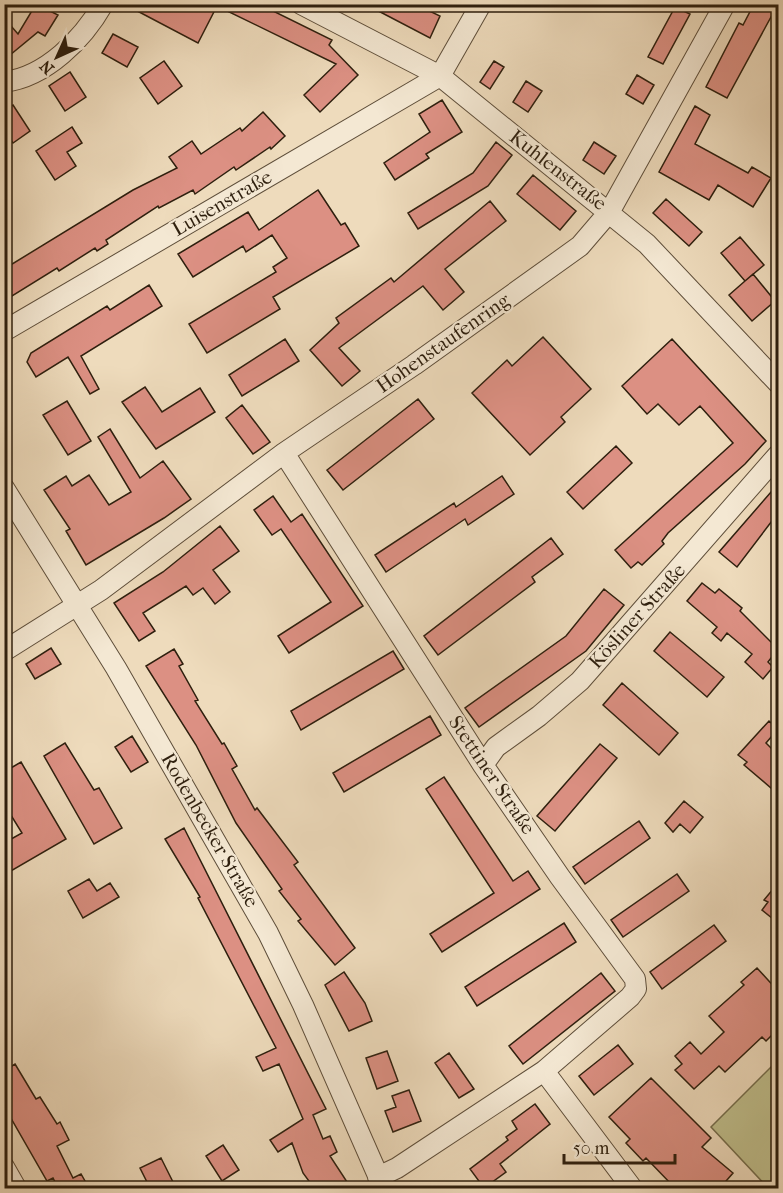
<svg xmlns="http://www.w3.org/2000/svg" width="783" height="1193" font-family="'IM FELL French Canon',serif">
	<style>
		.green { fill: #bfbe8c; stroke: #766e4d; stroke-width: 1.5 }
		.building { fill: #dc9083; stroke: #2e1f0e; stroke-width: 1.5 }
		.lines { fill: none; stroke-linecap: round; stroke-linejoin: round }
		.minor-casing { stroke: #5e4e3a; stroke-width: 22 }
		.minor { stroke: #f4e8d3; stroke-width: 20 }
		.labels { text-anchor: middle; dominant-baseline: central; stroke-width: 4.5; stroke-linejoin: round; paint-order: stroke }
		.street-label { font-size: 20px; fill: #2e1f0e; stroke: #f4e8d3 }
	</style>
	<rect width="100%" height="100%" fill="#eedbbc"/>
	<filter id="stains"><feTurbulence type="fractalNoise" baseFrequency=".00333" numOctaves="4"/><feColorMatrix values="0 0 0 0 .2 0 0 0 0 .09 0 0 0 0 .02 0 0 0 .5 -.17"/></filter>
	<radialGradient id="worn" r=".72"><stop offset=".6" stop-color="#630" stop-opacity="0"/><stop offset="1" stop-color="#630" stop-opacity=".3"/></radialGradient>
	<path class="green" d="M778,1060V1188H768L711,1127Z"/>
	<path class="building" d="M36,4L58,15L45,36L38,32L4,60V18L18,34Z
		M124,4H259L332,40L329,45L358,75L320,112L304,95L336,64L217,6L198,43Z
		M365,4H415L440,16L430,38Z
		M754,4H778L727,98L706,87L739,23L743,25Z
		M675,7L690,14L663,64L648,57Z
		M113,34L138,47L127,67L102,53Z
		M164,61L182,86L158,104L140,78Z
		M494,61L504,67L490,89L480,82Z
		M70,72L86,97L65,111L49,86Z
		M637,75L654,85L643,104L626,94Z
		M526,81L542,91L528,112L513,102Z
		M442,100L462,132L426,154L429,158L395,180L384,163L430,132L419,114Z
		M13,105L30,131L13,143L4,130V111Z
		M695,106L710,115L695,144L748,173L752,167L771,178L753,207L718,185L709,200L659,172Z
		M263,112L285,136L271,149L270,147L236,170L234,167L195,194L193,190L159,208L158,206L106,240L108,244L97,251L95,248L59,271L57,268L4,301V269L133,190L177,168L169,157L192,141L201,154L240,128L242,131Z
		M72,127L82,143L67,152L76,166L55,180L36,151Z
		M496,142L512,155L488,186L418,229L408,213L473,173Z
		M594,142L616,156L604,174L583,160Z
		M533,175L576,211L560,230L517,194Z
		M318,190L341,225L345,223L359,246L273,297L280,309L207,353L189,324L276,272L273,267L287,258L272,235L246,252L243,246L193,277L178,254L248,212L259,230Z
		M666,199L702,232L689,246L653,213Z
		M490,201L506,221L445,269L464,292L443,310L423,286L339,348L360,371L342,386L310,350L339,323L336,318L391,278L394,282Z
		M740,237L764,265L745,281L721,253Z
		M753,274L775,301L752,321L729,295Z
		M149,285L162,306L81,356L99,389L90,394L68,357L36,377L27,362L31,353L107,306L110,310Z
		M543,337L591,389L561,417L565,422L530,455L472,393L507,360L512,366Z
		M285,339L299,361L242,396L229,375Z
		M672,339L766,441L745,464L668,533L662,541L664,544L642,565L638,562L631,568L615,550L733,443L700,406L679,425L658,404L647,414L622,386Z
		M145,387L162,412L200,388L215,412L156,449L122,402Z
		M418,399L434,419L343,490L327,470Z
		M67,401L91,441L68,455L43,415Z
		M242,405L270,442L253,454L226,418Z
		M110,429L140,478L163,461L191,499L164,518L86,565L66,531L70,529L44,490L66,476L72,486L89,475L109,505L131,492L98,437Z
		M616,446L632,463L583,509L567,492Z
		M502,476L514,494L468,525L465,519L386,572L375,555L454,503L456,507Z
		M778,484V513L737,567L719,552Z
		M273,496L291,522L302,514L363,606L289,653L278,636L331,602L281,529L272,535L254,510Z
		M220,526L239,551L213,570L230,592L215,604L203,588L193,595L186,586L143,613L155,631L139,641L114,603L163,572Z
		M551,538L563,554L532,577L535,582L438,655L424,636Z
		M702,583L715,593L719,589L742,608L740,611L778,649L768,662L773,667L763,679L745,662L752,654L727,633L721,641L712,633L717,627L687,601Z
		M604,589L624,605L586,651L479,727L465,708L566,636Z
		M670,632L724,677L707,697L654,651Z
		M51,648L61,664L35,679L26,664Z
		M174,649L183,664L179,666L198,700L195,701L222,744L224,743L237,766L232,769L255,810L257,808L298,862L294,865L355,948L335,965L298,921L301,919L279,891L282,889L236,823L196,745L146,666Z
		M393,651L404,669L301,730L291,711Z
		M622,683L678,733L659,755L603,705Z
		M430,716L441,735L344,792L333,773Z
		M769,721L778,729L766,743L778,755V794L744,765L747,762L738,755Z
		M132,736L148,762L131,772L115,747Z
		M65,743L94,790L99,788L122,828L94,844L44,756Z
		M600,744L617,758L555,831L537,816Z
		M21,762L66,839L4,875V843L22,833L4,804V772Z
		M444,777L513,881L528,871L540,889L442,952L430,934L494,893L426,789Z
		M684,801L703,817L690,833L680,824L673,832L665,823Z
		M639,821L650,838L585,884L573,867Z
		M184,828L326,1109L313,1115L323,1139L330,1136L337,1152L330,1156L351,1188H314L303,1173L292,1143L278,1152L270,1140L303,1119L279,1064L263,1071L256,1057L276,1048L198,898L200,897L165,839Z
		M677,874L689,891L623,937L611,920Z
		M89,879L97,891L110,883L119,897L83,918L68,891Z
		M778,883V923L762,910L768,902L764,900Z
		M564,923L576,942L477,1006L465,987Z
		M714,925L726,941L662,989L650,972Z
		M757,968L778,991V1029L766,1041L762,1037L725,1072L719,1066L694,1089L675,1070L682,1064L675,1056L690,1042L701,1054L724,1032L709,1016L744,985L741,982Z
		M344,972L365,1003L372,1021L349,1031L325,985Z
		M601,973L615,991L523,1064L509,1046Z
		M618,1045L633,1064L594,1095L579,1076Z
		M387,1051L398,1081L377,1089L366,1058Z
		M449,1053L474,1089L459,1098L435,1063Z
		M15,1064L36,1099L40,1097L57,1124L60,1122L69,1140L57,1146L73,1178L81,1174L89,1188H53L57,1186L53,1178L47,1181L4,1106V1071Z
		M651,1078L711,1138L702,1147L733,1173L720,1188H675L646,1158L643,1161L626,1143L630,1139L609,1117Z
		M409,1090L421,1121L393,1132L385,1111L396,1107L392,1096Z
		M535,1104L550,1124L500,1164L506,1172L484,1188L470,1169L508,1140L506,1137L517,1129L512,1121Z
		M223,1145L239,1170L222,1181L206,1156Z
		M161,1158L176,1188H150L140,1168Z"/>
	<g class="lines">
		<defs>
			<path id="minor" d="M301,4L440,76L647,244L778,383
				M4,82C46,77 83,39 103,4
				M4,331L440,76L481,4
				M284,453L483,765L560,877L635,979L636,989L630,997L544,1071L397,1168L378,1177
				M4,488L116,668L268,933L303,1005L383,1187
				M4,651L101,590L284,453L414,365L580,246L610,211L725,4
				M483,765L496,747L539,716L580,681L778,455
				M544,1071L632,1188
				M4,1167L16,1188"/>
		</defs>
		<use href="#minor" class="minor-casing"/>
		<use href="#minor" class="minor"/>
	</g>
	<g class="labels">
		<g class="street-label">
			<text transform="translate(558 170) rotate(38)">Kuhlenstraße</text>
			<text transform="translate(222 203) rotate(-30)">Luisenstraße</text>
			<text transform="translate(443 343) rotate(-35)">Hohenstaufenring</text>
			<text transform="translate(637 616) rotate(-48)">Kösliner Straße</text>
			<text transform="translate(492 775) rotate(56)">Stettiner Straße</text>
			<text transform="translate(210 830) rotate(60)">Rodenbecker Straße</text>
		</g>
	</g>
	<rect width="783" height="1193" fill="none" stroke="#eedbbc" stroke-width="24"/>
	<rect x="6" y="6" width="771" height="1181" fill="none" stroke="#2e1f0e" stroke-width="3"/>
	<rect x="12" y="12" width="759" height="1169" fill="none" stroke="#2e1f0e" stroke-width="1.5"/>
	<g transform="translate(57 57) rotate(225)" stroke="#f4e8d3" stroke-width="4.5" paint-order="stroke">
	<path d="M0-4.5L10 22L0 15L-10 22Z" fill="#2e1f0e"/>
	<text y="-9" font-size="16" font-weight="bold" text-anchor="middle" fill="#2e1f0e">N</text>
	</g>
	<path d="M564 1154v9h111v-9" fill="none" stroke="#2e1f0e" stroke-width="3"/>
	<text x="573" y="1154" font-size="18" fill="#2e1f0e" stroke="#f4e8d3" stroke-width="4.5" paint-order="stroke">50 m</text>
	<rect width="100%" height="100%" filter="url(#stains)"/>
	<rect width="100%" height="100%" fill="url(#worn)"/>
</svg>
